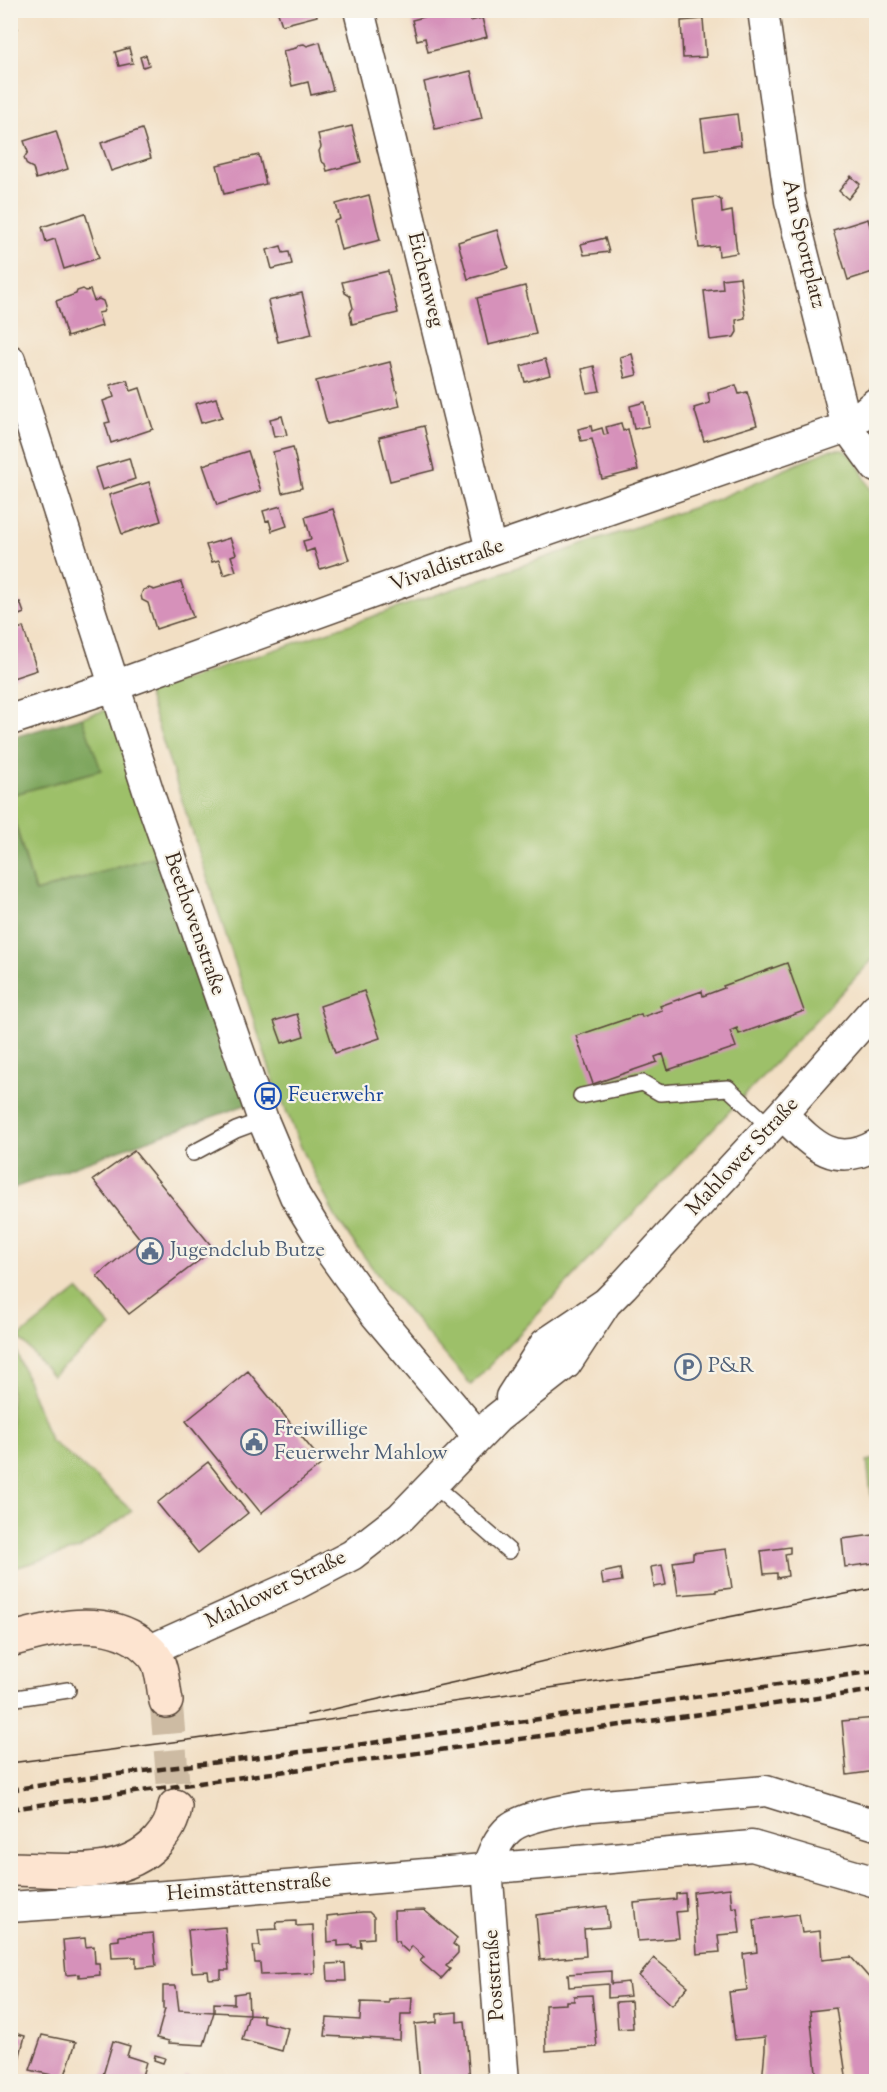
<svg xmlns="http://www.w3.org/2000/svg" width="887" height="2092" font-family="'Sorts Mill Goudy',serif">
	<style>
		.green { fill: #9dc069; stroke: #6c7544; stroke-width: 1.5 }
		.forest { fill: #7ea65d; stroke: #5c683e; stroke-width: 1.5 }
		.building { fill: #d691ba }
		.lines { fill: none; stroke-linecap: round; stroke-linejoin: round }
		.secondary-tunnel { stroke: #cdbba3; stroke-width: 33; stroke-dasharray: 33 16; stroke-linecap: butt }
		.service-casing { stroke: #564537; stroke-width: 18 }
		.minor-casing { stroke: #564537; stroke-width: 33 }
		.secondary-casing { stroke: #564537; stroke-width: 36 }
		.service { stroke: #fff; stroke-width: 15 }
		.minor { stroke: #fff; stroke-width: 30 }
		.secondary { stroke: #fde4d0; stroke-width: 33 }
		.tram { stroke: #3b2a1e; stroke-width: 1.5 }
		.rail { stroke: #3b2a1e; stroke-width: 4.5; stroke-dasharray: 9 4.5; stroke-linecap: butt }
		.labels { text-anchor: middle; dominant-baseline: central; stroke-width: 4.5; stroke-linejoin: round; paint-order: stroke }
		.street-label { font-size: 21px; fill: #3b2a1e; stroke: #f7f3e8 }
		.transit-label { font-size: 21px; fill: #164399; stroke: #f7f3e8; text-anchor: start }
		.service-label { font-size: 21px; fill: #4e5e75; stroke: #f7f3e8; text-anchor: start }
	</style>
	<rect width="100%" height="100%" fill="#f7f3e8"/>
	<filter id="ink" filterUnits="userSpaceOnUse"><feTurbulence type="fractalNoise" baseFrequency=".0167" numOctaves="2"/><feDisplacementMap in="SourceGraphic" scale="12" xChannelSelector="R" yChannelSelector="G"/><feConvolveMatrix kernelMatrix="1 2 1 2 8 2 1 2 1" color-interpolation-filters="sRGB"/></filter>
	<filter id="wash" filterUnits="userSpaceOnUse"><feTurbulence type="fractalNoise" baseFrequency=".008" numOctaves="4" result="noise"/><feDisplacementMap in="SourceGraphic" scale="24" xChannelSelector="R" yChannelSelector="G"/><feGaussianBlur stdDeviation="1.35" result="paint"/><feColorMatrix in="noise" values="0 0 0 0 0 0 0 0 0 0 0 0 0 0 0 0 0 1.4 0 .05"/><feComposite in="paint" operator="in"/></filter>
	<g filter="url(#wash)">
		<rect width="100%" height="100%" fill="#f2dfc4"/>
		<path class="green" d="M829,450H843L855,459L876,500V956L471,1385L382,1281L336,1218L301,1147L272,1076L147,693L715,500Z
			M117,707L163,854L35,892L11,808V795L100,770L82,717Z
			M78,1290L111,1327L52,1376L19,1337Z
			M11,1337L50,1440L95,1477L132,1511L79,1549L11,1569Z
			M876,1459V1503L872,1500L867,1461Z"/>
		<path class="forest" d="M82,717L101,770L11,795V738Z
			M10,808L35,892L163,854L248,1104L11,1189Z"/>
		<g id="blocks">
			<path class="building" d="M277,10H316L317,16L282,25Z
				M425,10H468L470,21L482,18L487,37L428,52L425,38L417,40L412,20L424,17L422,11Z
				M10,11L17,29L10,31Z
				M703,19L706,57L683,58L681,21Z
				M320,42L333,90L311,95L308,82L292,86L283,51L296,48L298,45L304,44L307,46Z
				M129,48L133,63L119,66L115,52Z
				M146,55L149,65L143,67L140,57Z
				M471,71L482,118L435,129L424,82Z
				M737,114L741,145L705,150L701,119Z
				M352,126L361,162L327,171L325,164L321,161L319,151L321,147L318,134Z
				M142,129L151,158L111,171L101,143Z
				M56,131L68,169L36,179L33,168L27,165L24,158L28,152L24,141Z
				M259,155L266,184L224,194L217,165Z
				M851,176L860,184L848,199L839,191Z
				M369,195L380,240L341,250L334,221L340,219L336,204Z
				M716,197L721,200L722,213L732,211L737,253L719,256L718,246L699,248L693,200Z
				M85,213L99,258L64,269L55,239L46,242L42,227Z
				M868,219L876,246V271L848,280L833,230Z
				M497,230L508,268L468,279L458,242Z
				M605,238L609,252L584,255L581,244Z
				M281,246L283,253L289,252L292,264L272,269L267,250Z
				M388,271L398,313L352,324L350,313L353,308L350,296L345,293L342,282Z
				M740,277L745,318L736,320L737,332L734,337L710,340L704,291L723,289L722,279Z
				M525,286L536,334L488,345L477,298Z
				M83,289L86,291L90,290L94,301L99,299L103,301L105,307L103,312L98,313L102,326L67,337L56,301L76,294L77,291Z
				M302,293L312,334L278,342L268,301Z
				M632,354L637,375L625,378L620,357Z
				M545,359L550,375L525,382L521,366Z
				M390,362L400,406L327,424L316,381Z
				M594,366L600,391L587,393L582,369Z
				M127,380L131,391L140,388L153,429L111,443L105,423L110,422L103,401L114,397L110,385Z
				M736,385L739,394L747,392L757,425L704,441L694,408L710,403L708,393Z
				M216,398L222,417L201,423L195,404Z
				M645,402L649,426L634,429L630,406Z
				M282,416L287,435L274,437L270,419Z
				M621,423L623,431L628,429L638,470L602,479L592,439L581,441L578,429L591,426L592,431L602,428L604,435L608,434L606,427Z
				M424,426L434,470L390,481L379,437Z
				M293,447L302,488L282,493L273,452Z
				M248,451L261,491L217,505L203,465Z
				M129,458L135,479L102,490L95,468Z
				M149,482L161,521L122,534L109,495Z
				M281,506L287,526L272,531L269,520L266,521L263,511Z
				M333,509L349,560L320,569L314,549L306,552L303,541L311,539L305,517Z
				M230,538L236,554L231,556L236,571L224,575L219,560L212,562L206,545Z
				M181,582L193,617L156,629L148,603L142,600L141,595L143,590L149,588L154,590Z
				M20,602L24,613L14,617L18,629L23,627L37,670L10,679V605Z
				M787,963L804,1011L739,1034L737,1028L730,1031L736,1047L668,1070L663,1054L655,1057L657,1062L593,1084L576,1036L641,1014L642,1017L662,1010L660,1006L702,991L703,996L724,988L723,986Z
				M364,991L380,1038L335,1053L320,1006Z
				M297,1014L304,1036L282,1043L274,1021Z
				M134,1151L214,1249L129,1314L97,1276L141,1240L93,1180Z
				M248,1371L323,1463L261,1513L186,1421Z
				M208,1462L248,1513L198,1553L157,1503Z
				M874,1535H876V1570L874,1563L845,1567L842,1539Z
				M790,1547V1553L785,1554L788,1576L777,1578V1573L764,1574L761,1551Z
				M726,1549L732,1588L716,1590V1592L678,1595L673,1562L693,1559V1553Z
				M662,1565L666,1585L654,1587L651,1567Z
				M620,1569L622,1581L603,1584L601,1573Z
				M876,1718V1771L847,1775L842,1721Z
				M730,1888L732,1908L737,1907L740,1933L718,1935L720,1952L697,1954L693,1892Z
				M685,1893L686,1911L676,1912L679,1938L638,1941L634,1903L676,1899V1894Z
				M607,1906L609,1927L584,1929L586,1956L540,1960L536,1915Z
				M424,1910L457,1938L453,1944L458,1948V1953L446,1966L450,1969L441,1979L420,1961L424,1957L412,1946L408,1952L400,1945L399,1941H395L394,1911Z
				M362,1912H369L374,1917V1938L360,1939L361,1947H352V1945L338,1946V1941L328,1942L327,1916Z
				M799,1914L802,1933L820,1931L822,1960L851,1957L872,1981L874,1978L876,1981V2082H847L836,2008L810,2011L817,2082H762L765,2049V2037L735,2040L729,1992L747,1990L743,1954L757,1952L754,1920Z
				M296,1921V1926L313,1925L315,1973L261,1975L260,1963H255L253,1946H260L258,1930L277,1929L276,1922Z
				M225,1927L229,1970H221V1978L209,1979L208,1971L192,1972L188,1930Z
				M153,1933L156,1966L136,1968V1957L112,1958L111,1941L119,1940V1936Z
				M85,1938L86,1947L94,1946L95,1963H99L100,1975L79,1977V1974L66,1975L63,1940Z
				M10,1953H12L14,1977L10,1978Z
				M654,1958L688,1986L672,2005L639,1976Z
				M345,1963L346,1981H328L327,1964Z
				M611,1971V1984L628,1982L630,1996L608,1998V1984L569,1987L568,1974Z
				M163,1986H176L179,2010L214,2012V2003L234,2004V1994L248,1992L249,2014L214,2012L204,2045L169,2043V2041L157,2038L165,2009H163Z
				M592,1995L597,2047L546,2051L545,2005L566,2004V2001H574V1996Z
				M412,1997L411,2014H401L400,2040L325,2036L327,2018L360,2020L361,2002L389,2003V1999Z
				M631,2001L633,2028L618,2029L616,2002Z
				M457,2012V2022L465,2021L470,2081L420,2082L415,2024L437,2022V2014Z
				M249,2014L263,2015V2022L288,2028L282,2051L242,2040Z
				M10,2032L25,2036L17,2067L10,2065Z
				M42,2035L76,2042L64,2078L30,2070Z
				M113,2041L130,2046L127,2056L146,2062L142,2076L152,2079L151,2082H101Z
				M155,2055L165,2058L163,2063L154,2060Z
				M185,2075L205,2081V2082H183Z"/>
		</g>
	</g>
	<g filter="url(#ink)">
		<use href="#blocks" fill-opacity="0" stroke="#564537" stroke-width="1.5"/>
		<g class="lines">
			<path class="secondary-tunnel" d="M166,1701L175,1806"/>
			<defs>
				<path id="service" d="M581,1096L643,1083L660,1093L728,1088L770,1127
					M193,1153L236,1130L263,1120
					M432,1484L509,1551
					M10,1699L68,1690"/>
				<path id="minor" d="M359,10L491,550
					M763,10L790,201L847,427L876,467
					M10,360L151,800L263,1120L295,1196L322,1240L375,1314L478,1436
					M10,720L114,686L491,550L847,427L876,403
					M782,1114C812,1144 834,1169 876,1145
					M511,1397L545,1344L606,1303L623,1286L782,1114L876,1008
					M150,1650L295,1585L352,1555L401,1517L497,1418L566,1364L606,1303
					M10,1907L180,1895L752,1846L876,1882
					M504,2082L487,1868C492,1854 498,1838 510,1828C523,1817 564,1810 581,1807L766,1791L876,1825"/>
				<path id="secondary" d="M10,1640C52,1628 103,1615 141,1643C147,1648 153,1653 157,1660C163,1671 163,1688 166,1701
					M10,1869C58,1869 120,1881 157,1842C167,1831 173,1821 175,1806"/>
			</defs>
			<use href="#service" class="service-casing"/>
			<use href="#minor" class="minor-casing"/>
			<use href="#secondary" class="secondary-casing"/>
			<use href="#service" class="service"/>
			<use href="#minor" class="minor"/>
			<use href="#secondary" class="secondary"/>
			<path class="tram" d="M307,1715L487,1675L708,1621L876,1588
				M10,1763L196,1739L876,1641"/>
			<path class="rail" d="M10,1790L95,1777L350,1746L876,1671
				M10,1809L876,1690"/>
		</g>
	</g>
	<defs>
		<symbol id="bus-ring" viewBox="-11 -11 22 22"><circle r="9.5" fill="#f7f3e8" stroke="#1a4fb4" stroke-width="1.5"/><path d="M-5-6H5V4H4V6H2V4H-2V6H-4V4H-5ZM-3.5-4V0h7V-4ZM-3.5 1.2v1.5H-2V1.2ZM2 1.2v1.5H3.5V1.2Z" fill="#1a4fb4"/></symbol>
		<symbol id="civic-ring" viewBox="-11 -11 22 22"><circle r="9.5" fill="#f7f3e8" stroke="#5c6f8a" stroke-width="1.5"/><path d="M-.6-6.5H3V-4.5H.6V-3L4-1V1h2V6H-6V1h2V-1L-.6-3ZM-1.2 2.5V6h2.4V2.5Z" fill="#5c6f8a"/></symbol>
		<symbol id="parking-ring" viewBox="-11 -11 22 22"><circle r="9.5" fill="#f7f3e8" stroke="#5c6f8a" stroke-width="1.5"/><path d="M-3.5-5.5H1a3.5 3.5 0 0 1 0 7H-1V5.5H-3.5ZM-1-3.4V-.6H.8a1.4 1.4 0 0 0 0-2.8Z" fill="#5c6f8a"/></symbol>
	</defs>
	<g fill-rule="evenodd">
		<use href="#bus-ring" x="253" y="1081" width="30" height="30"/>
		<use href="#civic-ring" x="135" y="1236" width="30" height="30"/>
		<use href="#parking-ring" x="673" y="1352" width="30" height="30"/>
		<use href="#civic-ring" x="239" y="1427" width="30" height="30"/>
	</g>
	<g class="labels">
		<g class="street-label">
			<text transform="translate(803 244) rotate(77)">Am Sportplatz</text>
			<text transform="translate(425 280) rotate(76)">Eichenweg</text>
			<text transform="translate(447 566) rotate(-20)">Vivaldistraße</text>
			<text transform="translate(194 924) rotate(71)">Beethovenstraße</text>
			<text transform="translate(743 1157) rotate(-47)">Mahlower Straße</text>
			<text transform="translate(276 1590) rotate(-26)">Mahlower Straße</text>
			<text transform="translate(249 1888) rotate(-5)">Heimstättenstraße</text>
			<text transform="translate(495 1975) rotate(-94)">Poststraße</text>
		</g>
		<g class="transit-label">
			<text x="288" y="1096">Feuerwehr</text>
		</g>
		<g class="service-label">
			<text x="170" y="1251">Jugendclub Butze</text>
			<text x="708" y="1367">P&amp;R</text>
			<text x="274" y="1430">Freiwillige<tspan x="274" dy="24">Feuerwehr Mahlow</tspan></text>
		</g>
	</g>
	<rect width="887" height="2092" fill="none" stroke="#f7f3e8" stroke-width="36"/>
</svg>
